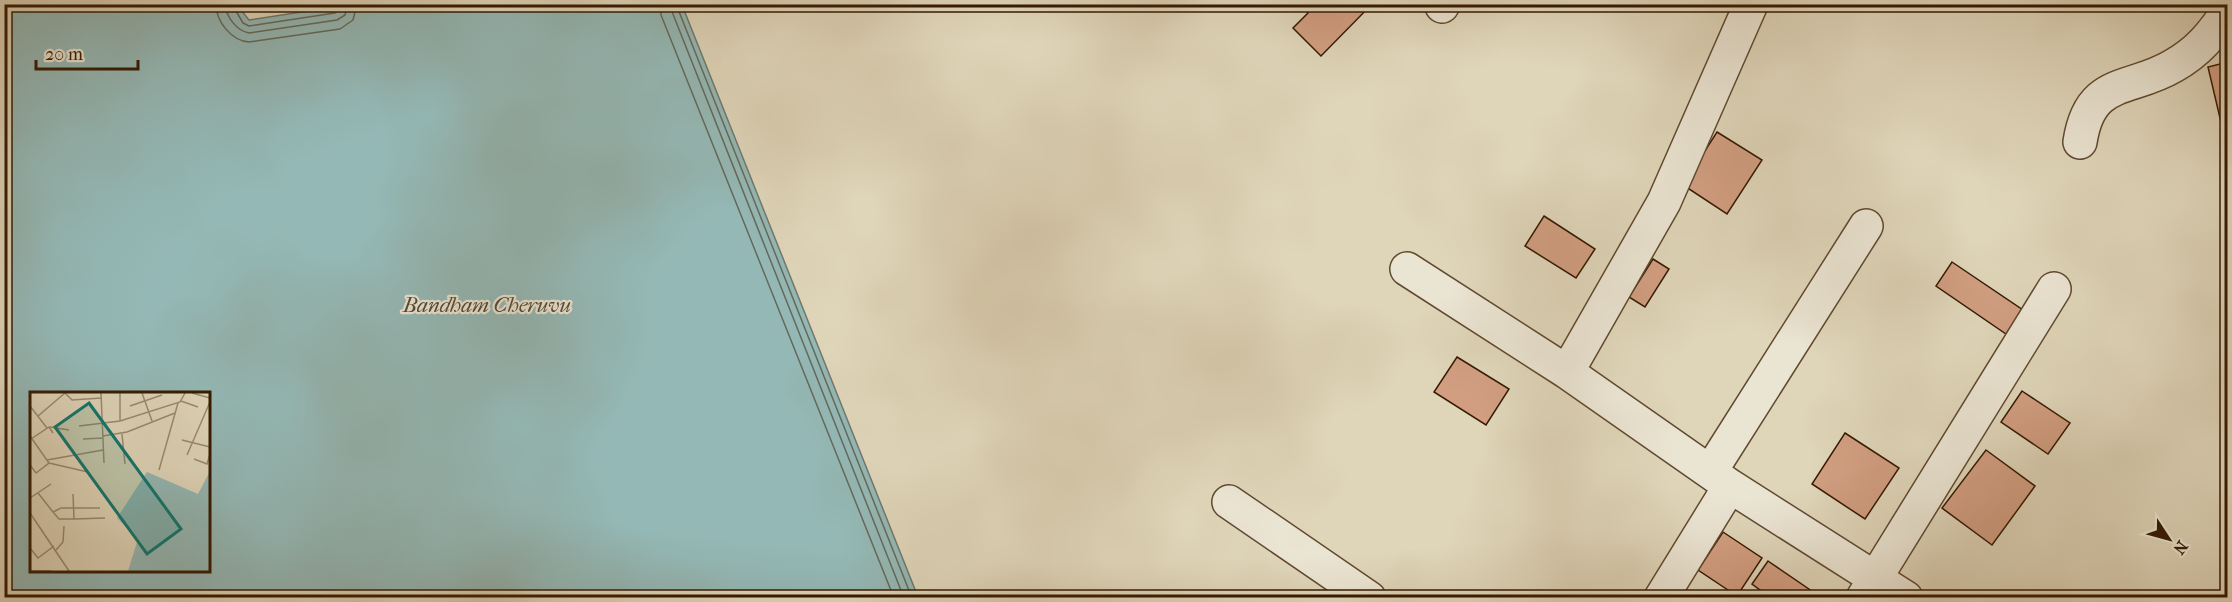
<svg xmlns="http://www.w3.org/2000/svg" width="2232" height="602" font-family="'IM FELL French Canon',serif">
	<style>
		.water { fill: #94b8b5; stroke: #6e796d; stroke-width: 1.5; fill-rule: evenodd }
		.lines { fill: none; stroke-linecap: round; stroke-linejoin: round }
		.shore { stroke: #64695b; stroke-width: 1.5 }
		.building { fill: #d19e81; stroke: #351a01; stroke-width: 1.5 }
		.minor-casing { stroke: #60492f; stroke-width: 36 }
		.minor { stroke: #eae4d2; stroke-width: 33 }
		.labels { text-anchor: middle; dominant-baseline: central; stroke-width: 4.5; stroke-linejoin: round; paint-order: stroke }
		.water-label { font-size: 21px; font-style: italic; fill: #524937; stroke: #eae4d2 }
		.inset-road { fill: none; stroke: #9b8a6f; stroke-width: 1.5 }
		.view { fill: #0f766e; fill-opacity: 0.15; stroke: #0f766e; stroke-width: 3 }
		.inset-edge { fill: none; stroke: #351a01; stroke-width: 3 }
	</style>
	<rect width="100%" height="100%" fill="#dfd5b9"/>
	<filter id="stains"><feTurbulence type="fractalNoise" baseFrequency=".00333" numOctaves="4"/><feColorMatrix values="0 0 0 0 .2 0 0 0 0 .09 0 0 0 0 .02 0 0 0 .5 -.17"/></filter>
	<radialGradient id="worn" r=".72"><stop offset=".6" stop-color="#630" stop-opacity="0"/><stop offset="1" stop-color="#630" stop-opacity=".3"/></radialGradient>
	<path class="water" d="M354,4L682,5L918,597H5V5H237L249,20ZM32,394H208V570H32Z"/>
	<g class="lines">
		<path class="shore" d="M216,4C216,22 232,41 249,42L340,29L353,20L357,4
			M225,4C226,17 237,31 249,33L337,20L345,15L348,4
			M232,4L243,23L249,26L335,13L339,10L340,4
			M660,4L661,15L894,598
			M669,4L904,598
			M676,4L912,598"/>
	</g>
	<path class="building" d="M1299,4H1372L1321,56L1293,28L1308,13Z
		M2228,62V152L2208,67Z
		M1717,132L1762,160L1727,214L1683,185Z
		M1544,216L1595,249L1576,278L1525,246Z
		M1653,259L1669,269L1645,307L1629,297Z
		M1952,262L2023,310L2006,334L1936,286Z
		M1457,357L1509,389L1486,425L1434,392Z
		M2022,391L2070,423L2048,454L2001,422Z
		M1845,433L1899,468L1865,519L1812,484Z
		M1986,450L2035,486L1992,545L1942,508Z
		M1723,532L1762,558L1737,596L1698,570Z
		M1768,561L1822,598H1771L1752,584Z"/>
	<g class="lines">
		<defs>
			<path id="minor" d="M1442,6L1443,4
				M2080,142C2090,77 2129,92 2173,66C2198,52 2212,35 2228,11
				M1407,269L1567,372L1730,486L1906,598
				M1567,372L1664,202L1751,4
				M1710,472L1866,226
				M1229,502L1369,598
				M1661,598L1730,486
				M1863,598L2054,289"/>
		</defs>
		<use href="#minor" class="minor-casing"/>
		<use href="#minor" class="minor"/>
	</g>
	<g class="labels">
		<g class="water-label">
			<text x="487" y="305">Bandham Cheruvu</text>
		</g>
	</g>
	<g transform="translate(30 392)">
		<rect width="180" height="180" fill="#dfd5b9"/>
		<path d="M180,79V179H98L108,147L87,126L117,80L168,102Z" fill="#94b8b5"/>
		<path class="inset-road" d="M71,1L74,71M90,1V29M112,1L122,29M162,1L180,6M151,9L168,15M0,14L17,36M100,14L132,3M8,24L35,1L42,8L71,6M49,34L90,29L150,10L155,1M20,35L39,38M92,42L95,72M0,44L19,71L6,81L0,73M73,44L97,40L145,21M1,47L19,35L23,41M53,47L73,46M152,48L180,55M157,63L180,10M164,67L177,72L180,62M17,68L73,58M19,71L58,80M129,78L148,11M8,101L23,120L31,116H70M0,106L21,92M23,120L29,127H44L43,102M0,121L39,179M44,127L75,126M0,156L8,166L24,154M26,158L33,150L34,134M0,179H21"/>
		<path class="view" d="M59,11L151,137L117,162L25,35Z"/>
		<rect width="180" height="180" class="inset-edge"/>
	</g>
	<rect width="2232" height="602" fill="none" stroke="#dfd5b9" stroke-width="24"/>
	<rect x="6" y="6" width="2220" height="590" fill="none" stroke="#351a01" stroke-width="3"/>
	<rect x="12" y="12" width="2208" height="578" fill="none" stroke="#351a01" stroke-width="1.5"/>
	<g transform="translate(2169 539) rotate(126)" stroke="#eae4d2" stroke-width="4.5" paint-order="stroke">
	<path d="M0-4.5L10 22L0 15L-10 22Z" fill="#351a01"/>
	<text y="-9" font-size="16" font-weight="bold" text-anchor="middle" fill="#351a01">N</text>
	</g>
	<path d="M36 60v9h102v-9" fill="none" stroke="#351a01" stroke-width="3"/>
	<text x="45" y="60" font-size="18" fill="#351a01" stroke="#eae4d2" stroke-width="4.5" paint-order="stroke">20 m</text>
	<rect width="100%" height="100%" filter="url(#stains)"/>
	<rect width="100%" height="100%" fill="url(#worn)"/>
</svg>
